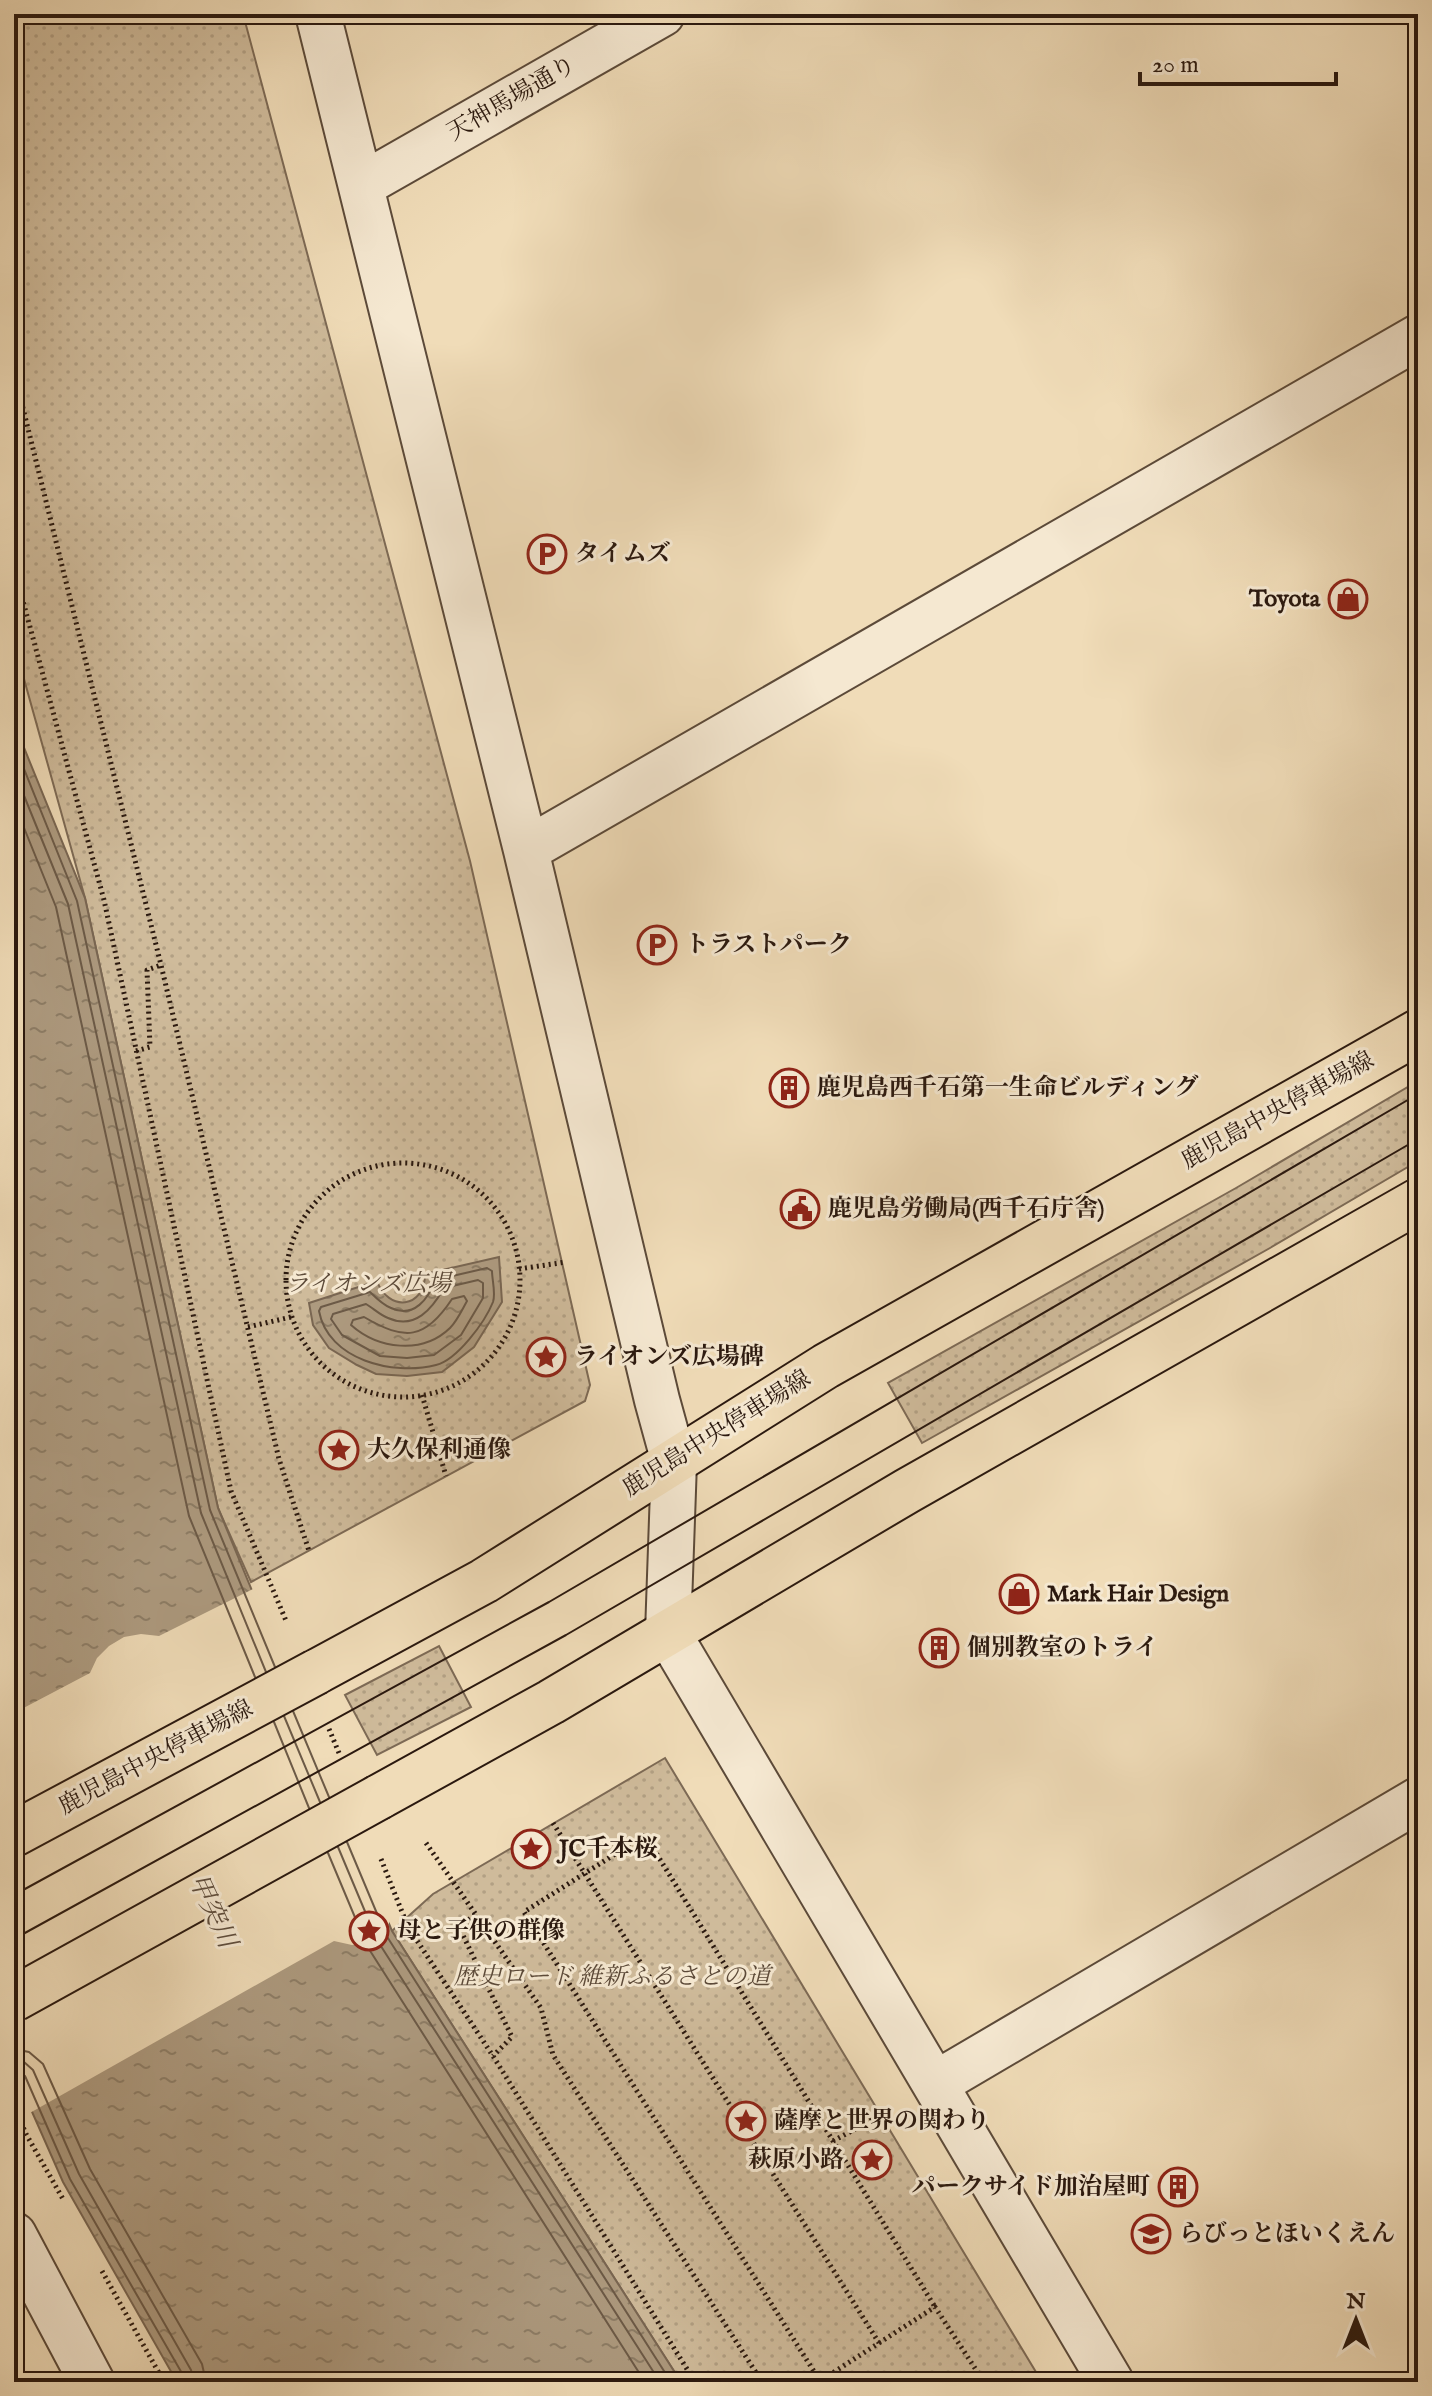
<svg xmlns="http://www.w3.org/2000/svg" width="1432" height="2396" font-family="'IM FELL English','Noto Serif JP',serif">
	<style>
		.green { fill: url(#green-dots); stroke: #7d6a55; stroke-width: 2 }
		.water { fill: url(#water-ripples); stroke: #796652; stroke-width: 2 }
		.pier { fill: #f0dcb8 }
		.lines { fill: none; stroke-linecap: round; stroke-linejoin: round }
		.shore { stroke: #6c5a47; stroke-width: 2 }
		.minor-casing { stroke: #5c4a39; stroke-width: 48 }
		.major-casing { stroke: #2b190f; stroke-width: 48 }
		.path { stroke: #2b190f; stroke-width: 5; stroke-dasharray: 2 4; stroke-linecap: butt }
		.minor { stroke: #f5e8d1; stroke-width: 44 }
		.major { stroke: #f0dcb8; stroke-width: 44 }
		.tram { stroke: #2b190f; stroke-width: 2 }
		.major-bridge-casing { stroke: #2b190f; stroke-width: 48; stroke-linecap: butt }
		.major-bridge { stroke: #f0dcb8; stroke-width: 44 }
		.labels { text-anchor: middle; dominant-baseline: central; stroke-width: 6; stroke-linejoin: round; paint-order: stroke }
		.street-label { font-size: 24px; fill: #2b190f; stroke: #f5e8d1 }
		.poi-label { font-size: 24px; font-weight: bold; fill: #2b190f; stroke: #f5e8d1; text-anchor: start }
		.park-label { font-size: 24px; font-style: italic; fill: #5c4a39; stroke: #f5e8d1 }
		.water-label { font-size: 26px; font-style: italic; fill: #5f4d3c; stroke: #f5e8d1 }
	</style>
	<defs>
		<pattern id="green-dots" width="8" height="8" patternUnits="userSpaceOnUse" patternTransform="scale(2)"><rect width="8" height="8" fill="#cfbb9b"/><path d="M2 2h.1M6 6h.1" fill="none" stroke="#b2a084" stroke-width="1.8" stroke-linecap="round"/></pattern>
		<pattern id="water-ripples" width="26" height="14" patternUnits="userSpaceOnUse" patternTransform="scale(2)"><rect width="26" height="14" fill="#ad9a7f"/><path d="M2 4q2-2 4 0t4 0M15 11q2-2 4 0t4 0" fill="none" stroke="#8d7d66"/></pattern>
	</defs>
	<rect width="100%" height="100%" fill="#f0dcb8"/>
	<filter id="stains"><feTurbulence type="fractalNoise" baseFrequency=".0025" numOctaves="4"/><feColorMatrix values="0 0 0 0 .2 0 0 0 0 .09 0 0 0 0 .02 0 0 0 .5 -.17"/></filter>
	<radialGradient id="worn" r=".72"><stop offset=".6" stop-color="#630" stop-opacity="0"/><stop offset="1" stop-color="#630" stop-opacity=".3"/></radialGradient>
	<path class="green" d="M14,14H243L470,861L590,1385L585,1401L251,1582L218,1508L85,898L14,643Z
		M1418,1081V1161L1270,1248L922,1443L888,1383L1236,1188Z
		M439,1646L471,1707L377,1755L345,1695Z
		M665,1758L1042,2382H681L392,1931L433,1894Z"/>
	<path class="water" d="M14,723L85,898L218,1508L392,1931L681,2382H177L63,2182L14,2071Z
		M499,1257L502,1302L474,1347L442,1372L407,1376L376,1374L357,1365L329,1348L313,1325L309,1303L377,1281C388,1312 425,1309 425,1274Z"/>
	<path class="pier" d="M255,1588L391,1916L390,1921L384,1933L370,1943L352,1945L334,1941L28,2114L14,2081V1713L90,1673L97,1658L109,1646L124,1637L141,1634L159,1636Z"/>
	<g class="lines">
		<path class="shore" d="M14,744L77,901L210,1510L275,1667
			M14,771L68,904L201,1513L266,1672
			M14,803L56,907L189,1516L255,1677
			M487,1268L492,1271C492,1280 496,1293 493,1302C485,1322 457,1360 436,1365C393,1376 328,1360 319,1311L321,1307L370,1292C375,1297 383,1305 391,1308C414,1319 429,1298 435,1280Z
			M478,1280L483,1283V1298L461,1335L434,1355L407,1358L380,1356L342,1335L331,1319L333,1314L366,1304C373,1308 380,1315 388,1318C415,1330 432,1309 444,1288Z
			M464,1296L467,1301C462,1310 457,1321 450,1328C422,1355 378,1349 351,1325L353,1320L364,1317C405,1341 425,1340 452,1299Z
			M293,1711L329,1797
			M284,1716L320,1802
			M274,1722L309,1808
			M347,1842L386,1935L671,2382
			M338,1847L377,1940L660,2382
			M328,1853L367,1946L645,2382
			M14,2049L29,2052L43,2064L90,2169L202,2364L206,2382
			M14,2061L24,2062L33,2070L79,2174L191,2370L194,2382
			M14,2071L20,2072L25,2076L70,2179L183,2375L184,2382"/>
		<defs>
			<path id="minor" d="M318,14L526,850L657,1400L674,1462L668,1633L1111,2382
				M362,185L662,14
				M526,850L1418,337
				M935,2084L1418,1800
				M14,2235L92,2382"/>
			<path id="major" d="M316,1672L484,1581L826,1366L1418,1032
				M379,1797L551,1702L907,1491L1418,1201"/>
		</defs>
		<use href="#minor" class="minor-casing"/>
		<use href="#major" class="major-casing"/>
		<path class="path" d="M14,372L161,965L279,1459L309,1551
			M14,568L104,900L231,1491L287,1623
			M136,1051L150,1047L147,970L161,965
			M286 1280a117 117 0 1 1 234 0a117 117 0 1 1-234 0Z
			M519,1269L566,1262
			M248,1327L291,1317
			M422,1395L446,1476
			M329,1729L339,1753
			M553,1823L879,2343L820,2381
			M426,1843L541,2008L553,2055L762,2382
			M381,1859L408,1927L493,2056L695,2382
			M475,1915L459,1927L512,2037L493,2056
			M14,2106L26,2134L63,2199
			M833,2141L881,2115
			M102,2271L164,2382
			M879,2343L935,2307L984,2382
			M820,2381L524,1912L645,1835L935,2307"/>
		<use href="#minor" class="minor"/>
		<use href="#major" class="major"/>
		<path class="tram" d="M14,1895L549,1602L1418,1094
			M14,1939L566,1635L1418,1139"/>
		<defs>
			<path id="major-bridge" d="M14,1834L316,1672
				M14,1999L379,1797"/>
		</defs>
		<use href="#major-bridge" class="major-bridge-casing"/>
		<use href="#major-bridge" class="major-bridge"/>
	</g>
	<defs>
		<symbol id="parking-ring" viewBox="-11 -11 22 22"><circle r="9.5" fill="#f5e8d1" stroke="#8f2418" stroke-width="1.5"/><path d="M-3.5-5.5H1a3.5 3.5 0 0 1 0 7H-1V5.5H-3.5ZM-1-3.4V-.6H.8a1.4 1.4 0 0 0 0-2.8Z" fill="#8f2418"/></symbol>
		<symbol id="shop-ring" viewBox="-11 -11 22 22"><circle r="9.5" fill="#f5e8d1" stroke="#8f2418" stroke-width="1.5"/><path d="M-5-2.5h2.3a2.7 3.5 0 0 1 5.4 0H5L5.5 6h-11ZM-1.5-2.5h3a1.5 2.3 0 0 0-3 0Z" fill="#8f2418"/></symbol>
		<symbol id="building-ring" viewBox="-11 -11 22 22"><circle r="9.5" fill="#f5e8d1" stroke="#8f2418" stroke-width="1.5"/><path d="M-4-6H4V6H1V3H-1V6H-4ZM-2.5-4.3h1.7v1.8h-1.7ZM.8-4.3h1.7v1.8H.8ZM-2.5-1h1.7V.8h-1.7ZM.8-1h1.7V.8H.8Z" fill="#8f2418"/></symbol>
		<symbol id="civic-ring" viewBox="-11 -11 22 22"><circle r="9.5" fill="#f5e8d1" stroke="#8f2418" stroke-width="1.5"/><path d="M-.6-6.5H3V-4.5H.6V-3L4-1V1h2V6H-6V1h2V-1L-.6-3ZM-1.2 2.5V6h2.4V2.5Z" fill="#8f2418"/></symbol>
		<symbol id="sight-ring" viewBox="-11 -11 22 22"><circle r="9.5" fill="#f5e8d1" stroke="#8f2418" stroke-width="1.5"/><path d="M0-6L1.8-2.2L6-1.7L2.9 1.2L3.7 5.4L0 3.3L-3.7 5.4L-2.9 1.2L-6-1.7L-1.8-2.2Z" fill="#8f2418"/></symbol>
		<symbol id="school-ring" viewBox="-11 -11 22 22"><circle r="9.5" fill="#f5e8d1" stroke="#8f2418" stroke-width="1.5"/><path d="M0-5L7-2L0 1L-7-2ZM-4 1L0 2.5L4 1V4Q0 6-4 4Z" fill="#8f2418"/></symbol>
	</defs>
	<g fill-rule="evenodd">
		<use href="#parking-ring" x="525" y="532" width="44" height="44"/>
		<use href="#shop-ring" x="1326" y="577" width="44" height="44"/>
		<use href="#parking-ring" x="635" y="923" width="44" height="44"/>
		<use href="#building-ring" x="767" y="1066" width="44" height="44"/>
		<use href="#civic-ring" x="778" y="1187" width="44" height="44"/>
		<use href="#sight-ring" x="524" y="1335" width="44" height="44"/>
		<use href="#sight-ring" x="317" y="1428" width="44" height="44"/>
		<use href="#shop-ring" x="997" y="1572" width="44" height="44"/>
		<use href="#building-ring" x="917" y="1626" width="44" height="44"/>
		<use href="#sight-ring" x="509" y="1827" width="44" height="44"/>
		<use href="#sight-ring" x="347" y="1909" width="44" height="44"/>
		<use href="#sight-ring" x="724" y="2099" width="44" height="44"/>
		<use href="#sight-ring" x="850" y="2138" width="44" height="44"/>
		<use href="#building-ring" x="1156" y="2165" width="44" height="44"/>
		<use href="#school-ring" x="1129" y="2212" width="44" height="44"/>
	</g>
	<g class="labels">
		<g class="street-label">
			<text transform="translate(512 99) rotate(-30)">天神馬場通り</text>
			<text transform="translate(1278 1111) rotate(-29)">鹿児島中央停車場線</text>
			<text transform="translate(717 1434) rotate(-32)">鹿児島中央停車場線</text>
			<text transform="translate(156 1758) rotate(-28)">鹿児島中央停車場線</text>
		</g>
		<g class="poi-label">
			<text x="575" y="554">タイムズ</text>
			<text x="1320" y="599" text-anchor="end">Toyota</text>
			<text x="685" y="945">トラストパーク</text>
			<text x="817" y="1088">鹿児島西千石第一生命ビルディング</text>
			<text x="828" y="1209">鹿児島労働局(西千石庁舎)</text>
			<text x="574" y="1357">ライオンズ広場碑</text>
			<text x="367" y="1450">大久保利通像</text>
			<text x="1047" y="1594">Mark Hair Design</text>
			<text x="967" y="1648">個別教室のトライ</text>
			<text x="559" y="1849">JC千本桜</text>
			<text x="397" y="1931">母と子供の群像</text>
			<text x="774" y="2121">薩摩と世界の関わり</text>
			<text x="844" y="2160" text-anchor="end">萩原小路</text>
			<text x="1150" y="2187" text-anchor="end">パークサイド加治屋町</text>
			<text x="1179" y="2234">らびっとほいくえん</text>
		</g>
		<g class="park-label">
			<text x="368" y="1284">ライオンズ広場</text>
			<text x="612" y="1977">歴史ロード 維新ふるさとの道</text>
		</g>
		<g class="water-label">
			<text transform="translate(212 1911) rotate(65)">甲突川</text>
		</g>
	</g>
	<rect width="1432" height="2396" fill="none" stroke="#f0dcb8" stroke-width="48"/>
	<rect x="16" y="16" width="1400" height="2364" fill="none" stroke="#2b190f" stroke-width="4"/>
	<rect x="24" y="24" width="1384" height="2348" fill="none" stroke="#2b190f" stroke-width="2"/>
	<g transform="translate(1356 2320)" stroke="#f5e8d1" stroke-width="6" paint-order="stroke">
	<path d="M0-6L14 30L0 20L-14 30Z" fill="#2b190f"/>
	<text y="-12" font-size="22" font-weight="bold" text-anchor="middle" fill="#2b190f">N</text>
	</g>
	<path d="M1140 72v12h196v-12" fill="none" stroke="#2b190f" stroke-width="4"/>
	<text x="1152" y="72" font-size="24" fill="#2b190f" stroke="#f5e8d1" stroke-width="6" paint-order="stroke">20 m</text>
	<rect width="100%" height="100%" filter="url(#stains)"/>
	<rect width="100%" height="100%" fill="url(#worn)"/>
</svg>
